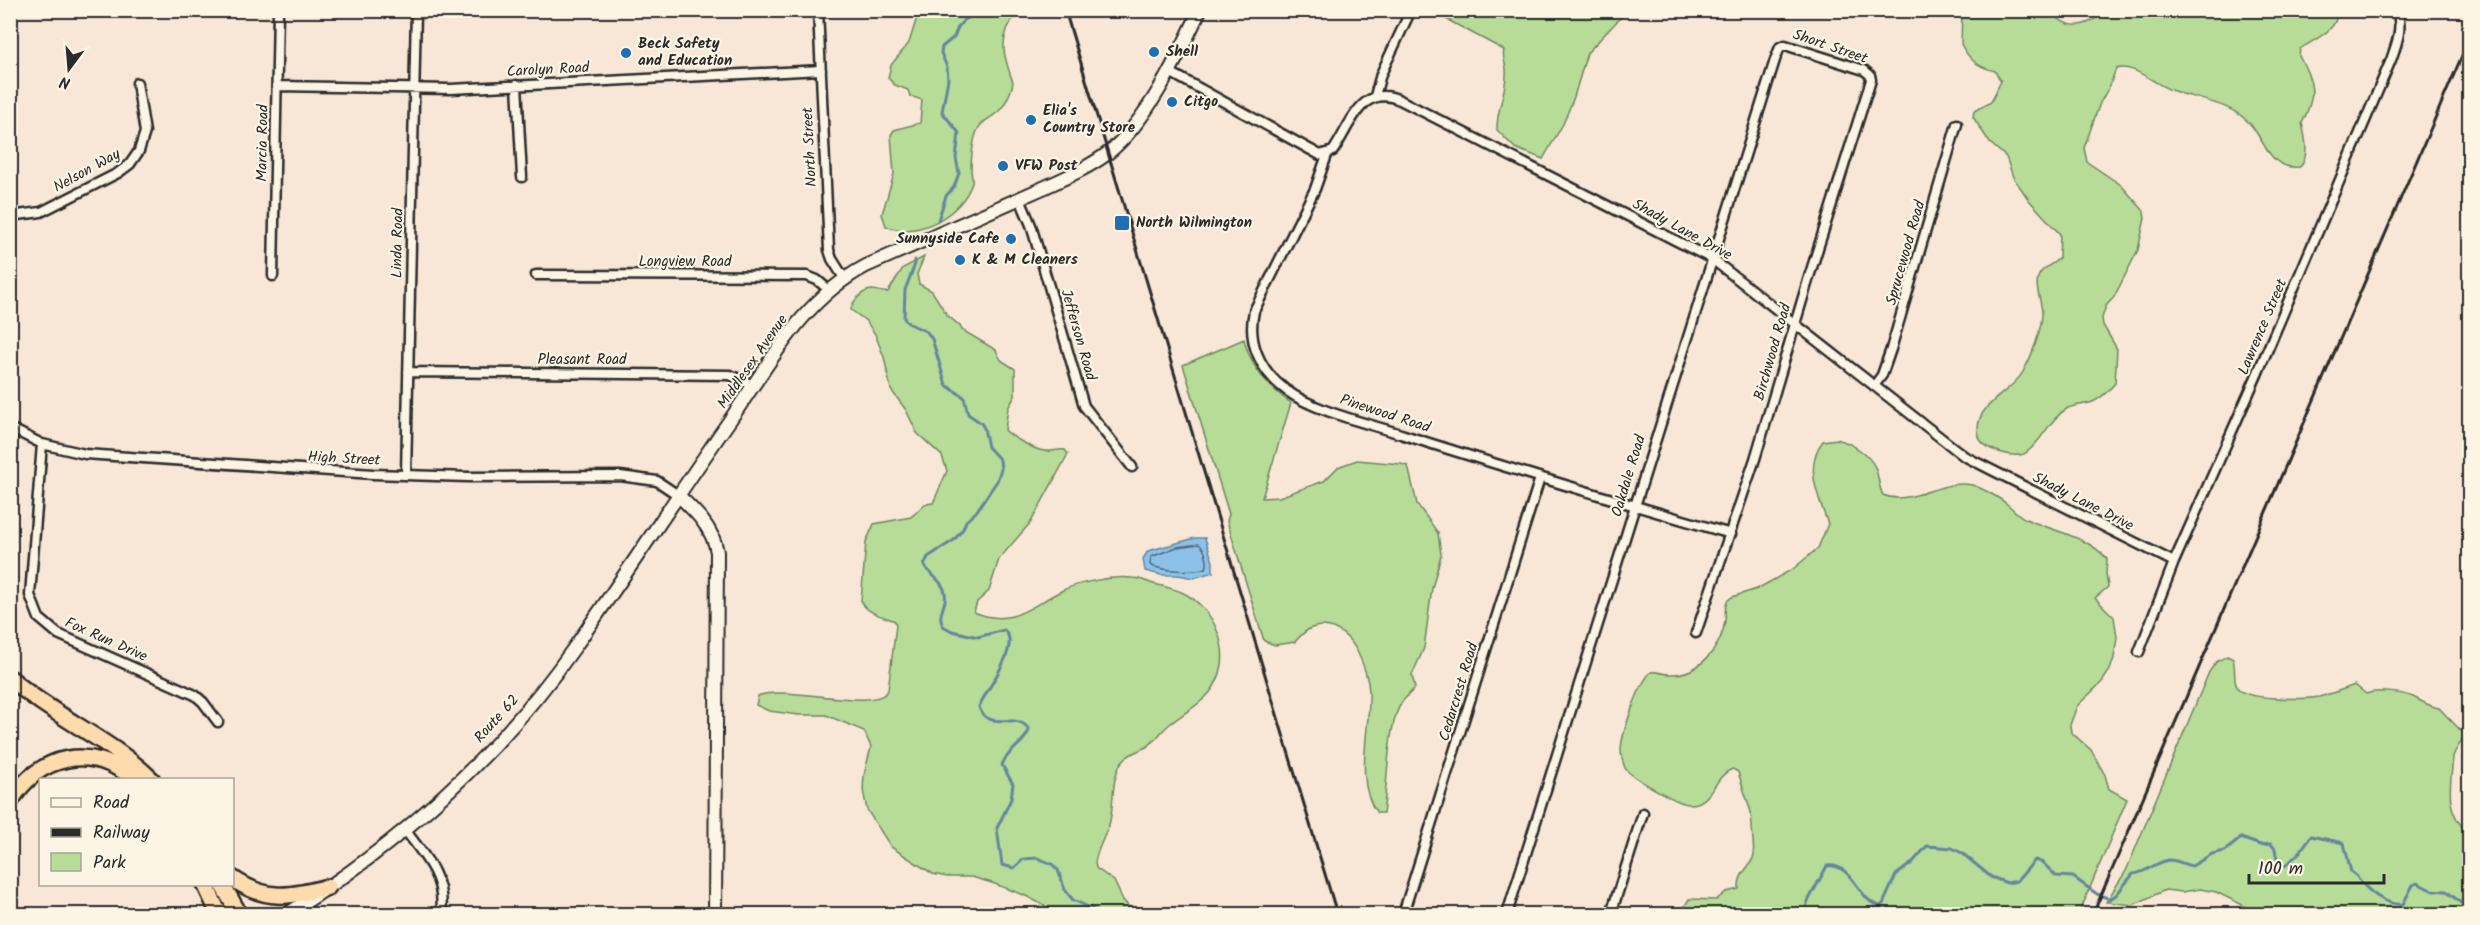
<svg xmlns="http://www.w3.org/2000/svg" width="2480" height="925" font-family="Kalam,sans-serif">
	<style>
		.green { fill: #b6dc98; stroke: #708462; stroke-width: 1.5 }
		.water { fill: #8cc2ea; stroke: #65869e; stroke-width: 1.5 }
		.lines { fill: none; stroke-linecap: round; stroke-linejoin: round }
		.shore { stroke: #526777; stroke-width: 1.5 }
		.stream { stroke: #65869e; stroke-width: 3 }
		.street-casing { stroke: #2b2b2b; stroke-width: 13 }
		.secondary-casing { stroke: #2b2b2b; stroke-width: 16 }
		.highway-casing { stroke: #2b2b2b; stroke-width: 20 }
		.street { stroke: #fcf5e5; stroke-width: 8 }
		.secondary { stroke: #fcf5e5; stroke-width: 12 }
		.highway { stroke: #fedbac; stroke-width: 15 }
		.rail { stroke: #2b2b2b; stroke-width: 3 }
		.poi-dot { fill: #1f6fb2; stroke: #fcf5e5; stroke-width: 2 }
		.labels { text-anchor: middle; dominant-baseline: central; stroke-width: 4.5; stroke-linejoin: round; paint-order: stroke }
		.poi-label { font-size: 15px; font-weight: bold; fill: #2b2b2b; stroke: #fcf5e5; text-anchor: start }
		.street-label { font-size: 15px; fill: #2b2b2b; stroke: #fcf5e5 }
	</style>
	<rect width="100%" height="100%" fill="#f8e7d6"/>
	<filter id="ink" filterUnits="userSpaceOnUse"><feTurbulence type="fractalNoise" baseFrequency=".0167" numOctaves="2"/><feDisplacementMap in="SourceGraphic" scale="12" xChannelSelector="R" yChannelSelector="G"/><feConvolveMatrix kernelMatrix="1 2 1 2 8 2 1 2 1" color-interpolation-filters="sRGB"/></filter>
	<g filter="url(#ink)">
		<path class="green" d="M2107,10H2337C2339,31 2314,39 2300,49L2299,56C2314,82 2317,95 2302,123C2305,137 2310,156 2300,167C2271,171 2265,142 2251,125C2232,102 2196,100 2171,90C2154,84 2133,63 2116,69L2109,87L2100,103L2084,148L2087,162L2121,185L2144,211L2145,218L2138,250L2114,297L2106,306L2102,318L2103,325L2117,349L2115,383C2109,391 2099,400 2090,403C2083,405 2075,405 2068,408C2050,418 2043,440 2027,452C2018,460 1988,451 1981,441C1979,438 1978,432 1978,428C1979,402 2012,392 2023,372C2032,356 2040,334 2042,316C2043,302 2033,287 2039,275C2042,268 2054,264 2059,258L2060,234L2029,200L2013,177L2006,157L1990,143L1973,117L1974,111L1991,102L2001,81L1995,71C1978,67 1969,60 1961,44L1962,11H2049C2069,31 2085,29 2107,10Z
			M919,11H1018C998,37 1002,53 1013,82C1012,91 1005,105 999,111C992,118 983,120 978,129C973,139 971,158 971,170C971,175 973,178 972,183C962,214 917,240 886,226L882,214L894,174L891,135L894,130L920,123L922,100L910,96L908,90L895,85L888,78L891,65L909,43Z
			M1431,11L1632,10V11L1622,16L1587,53L1574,97L1563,124L1543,159L1515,148L1497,130C1496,109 1508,89 1506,69C1505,61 1502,57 1504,50Z
			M924,257L917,274L919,284L932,291L947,315L960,326L962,330L996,350L1001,360L1015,369V396L1008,408L1005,430C1010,436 1036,451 1045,451C1052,452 1058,449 1065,450L1068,454L1031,522L999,559L989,591L977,602L974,612C1012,628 1029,607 1061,591C1079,582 1113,576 1132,578C1140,578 1147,582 1154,584C1174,589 1187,591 1202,607C1216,621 1225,645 1222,665C1216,698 1194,705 1170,724C1162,730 1156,740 1148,746C1139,751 1127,754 1121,763C1111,780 1114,803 1110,821C1106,836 1097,848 1095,863L1096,868L1114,881L1123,900L1135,914H1060L1024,895L992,883L972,877H947L933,874L891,847L867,810L863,790L864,775L871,747L864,731L826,715H799L769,711L756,705L758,696C783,684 878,713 888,690L896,625L895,621C883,616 867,614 861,601L866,542L874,524L911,517L925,504L933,503L947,471L942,456L917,433L906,410L891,390L884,357L875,334L866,321L851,310C852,301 863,290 872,290C878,290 882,293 888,292L903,268Z
			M1244,339C1250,366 1268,387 1291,403L1262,498L1279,497L1324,481L1338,467L1357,460L1401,464L1408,466L1417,504L1438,533L1441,555L1432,588L1424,648L1412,675L1415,688C1411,692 1406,697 1402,702C1387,723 1388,784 1383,813H1377C1353,782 1371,726 1369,691C1368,676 1363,663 1357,651C1351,640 1342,631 1330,627C1314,623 1305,630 1295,642L1275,645L1264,641L1227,521L1229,514L1183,365Z
			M1837,439C1851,443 1868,453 1875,467C1879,476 1878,486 1883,495C1910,507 1943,478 1972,485C1982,488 2000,498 2008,505C2014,510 2018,515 2026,519C2052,531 2088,536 2107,559L2106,573L2108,587L2095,598L2114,617L2117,637L2114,658L2110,670L2102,682L2077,706L2070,725L2071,732L2091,750L2105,775L2109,789L2127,799L2079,914H1680L1689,899L1716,900L1726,892L1739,889C1738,873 1749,869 1754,856L1751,812L1738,772L1733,769C1713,775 1713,806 1688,804C1677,803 1629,776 1625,768C1623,763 1621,754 1621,749C1622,733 1639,683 1651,672C1657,671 1663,674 1669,674C1699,676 1722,647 1725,620C1726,613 1724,608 1727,601L1732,597L1757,589L1793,569L1818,548L1828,524C1819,498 1803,466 1823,441Z
			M2227,656L2233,659C2236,668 2233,679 2237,687C2243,701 2305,699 2319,697C2331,694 2343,689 2355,685L2366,694C2377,690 2401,692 2413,697C2423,702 2428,706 2439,708L2464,734C2463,743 2455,748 2453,757C2450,789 2444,811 2469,834V914H2261L2216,892L2200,889L2182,892L2165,890L2133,905L2106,902L2126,871L2209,672L2216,662Z"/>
		<path class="water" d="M1195,538H1205L1213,562V572L1194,578L1178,575H1161L1145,571L1143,559L1148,551Z"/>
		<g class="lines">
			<path class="shore" d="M1199,544C1205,548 1209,562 1206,568C1194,572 1161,571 1150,565L1151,557L1177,547Z"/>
			<path class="stream" d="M938,220L946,196L954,187L959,173L956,158L959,133L942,112L948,79L947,67L941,53L942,47L954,37L958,27L964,20L985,10
				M915,260V264L905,290L904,318L908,323L927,332L932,339L946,385L964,397L968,414L981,423L984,428L988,447L1000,460L1001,469L997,481L976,512L966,521L963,529L954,540L928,557L924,565C930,575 943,581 945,593C948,605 936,613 943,626L952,631L978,637L1004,630C1023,645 985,690 979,707C987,733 1018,710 1029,730C1025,744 1007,750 1002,765L1013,784L1011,799L997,828L1002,865L1014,868L1024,859L1037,858L1052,864L1058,870L1065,890L1073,900L1091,908L1098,914
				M1806,914L1807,903L1827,866C1854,863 1858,902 1880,906L1883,904L1896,875L1912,863L1927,846L1952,848L1962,853L1991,877L2007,883L2017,881L2035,860L2043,863L2056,876L2073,877L2097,894L2110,899L2116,895L2133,874C2147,873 2155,862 2169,860C2178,860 2184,865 2192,866L2212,854L2225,851L2241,838L2260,845L2271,844L2275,849L2278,864L2285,866L2299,853L2311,836L2344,843L2351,872C2359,876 2358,880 2364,885C2373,895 2389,906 2403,904L2413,885L2417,883L2431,890L2446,891L2470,910"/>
			<defs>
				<path id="street" d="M818,10L829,250L832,259L844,278
					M1168,71L1320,155L1333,151C1351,125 1361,83 1400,100L1712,259L1964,456L2174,562
					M517,85L522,177
					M278,86L451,89L821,70
					M1375,96L1381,74L1411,10
					M1327,155L1315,189L1254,311C1247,342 1260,371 1286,390C1313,411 1370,424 1404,435C1513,470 1621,502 1731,534
					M1020,199L1031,225L1084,406L1132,467
					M10,216L41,212L118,173L130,164L139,151L145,132L137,83
					M536,275L807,276L817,280L829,290
					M273,276L278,10
					M408,372L730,375L753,385
					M1874,386L1882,375L1891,349L1957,124
					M10,428L42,444L85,454L373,474L468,477L620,476L657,481L678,495
					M42,444L30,595L39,618L58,634L195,695L203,702L218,722
					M406,475L416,10
					M2139,652L2174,562L2256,377L2391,60C2397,43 2403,28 2397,10
					M405,830C425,856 446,879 441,914
					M1403,914L1540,478
					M1507,914L1775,60L1780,47L1785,45L1864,70L1870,75L1871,80L1809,277L1755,459L1696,633
					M1611,914L1643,813"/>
				<path id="secondary" d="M678,495C695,511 713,528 717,552L715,914
					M287,914C397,846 499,755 574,648C627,573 677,496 730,420C770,363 802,300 866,266L1043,188C1065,178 1088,168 1108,153C1147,122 1179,55 1200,10"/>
				<path id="highway" d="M10,678C54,717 110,739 152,780
					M10,802C39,754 92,743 135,780
					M232,878C266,902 291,897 328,887
					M205,884L219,914
					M222,884L239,914"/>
			</defs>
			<use href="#street" class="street-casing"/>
			<use href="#secondary" class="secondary-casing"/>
			<use href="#highway" class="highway-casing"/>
			<use href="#street" class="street"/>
			<use href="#secondary" class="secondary"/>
			<use href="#highway" class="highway"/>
			<path class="rail" d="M1065,10L1337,914
				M2093,914L2470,37"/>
		</g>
	</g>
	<g class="poi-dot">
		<circle cx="1154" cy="52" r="6"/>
		<circle cx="626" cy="53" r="6"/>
		<circle cx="1172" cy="102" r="6"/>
		<circle cx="1031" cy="120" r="6"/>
		<circle cx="1003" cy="166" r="6"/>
		<rect x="1114" y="215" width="16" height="16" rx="3"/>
		<circle cx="1011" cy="239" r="6"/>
		<circle cx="960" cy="260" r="6"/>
	</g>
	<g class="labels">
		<g class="poi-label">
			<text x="638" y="44">Beck Safety<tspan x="638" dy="17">and Education</tspan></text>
			<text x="1166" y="52">Shell</text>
			<text x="1184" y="102">Citgo</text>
			<text x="1043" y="111">Elia's<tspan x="1043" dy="17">Country Store</tspan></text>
			<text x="1015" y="166">VFW Post</text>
			<text x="1136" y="223">North Wilmington</text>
			<text x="999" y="239" text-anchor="end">Sunnyside Cafe</text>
			<text x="972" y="260">K &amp; M Cleaners</text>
		</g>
		<g class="street-label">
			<text transform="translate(1830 47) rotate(19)">Short Street</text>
			<text transform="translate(548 70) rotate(-3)">Carolyn Road</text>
			<text transform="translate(263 143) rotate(-89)">Marcia Road</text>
			<text transform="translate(810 147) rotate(-93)">North Street</text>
			<text transform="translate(87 171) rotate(-29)">Nelson Way</text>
			<text transform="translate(1682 230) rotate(29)">Shady Lane Drive</text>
			<text transform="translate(398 243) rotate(-89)">Linda Road</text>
			<text transform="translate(1906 253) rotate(-74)">Sprucewood Road</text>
			<text x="685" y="262">Longview Road</text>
			<text transform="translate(2263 327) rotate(-67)">Lawrence Street</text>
			<text transform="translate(1078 335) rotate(74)">Jefferson Road</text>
			<text transform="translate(1773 352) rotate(-74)">Birchwood Road</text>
			<text x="582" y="360">Pleasant Road</text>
			<text transform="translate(753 362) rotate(-55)">Middlesex Avenue</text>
			<text transform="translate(1385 414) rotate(18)">Pinewood Road</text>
			<text transform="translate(344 459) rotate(3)">High Street</text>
			<text transform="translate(1629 476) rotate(-73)">Oakdale Road</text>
			<text transform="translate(2083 502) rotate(27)">Shady Lane Drive</text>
			<text transform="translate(106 640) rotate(24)">Fox Run Drive</text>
			<text transform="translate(1459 692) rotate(-73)">Cedarcrest Road</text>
			<text transform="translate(497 719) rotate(-48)">Route 62</text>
		</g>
	</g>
	<rect width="2480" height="925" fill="none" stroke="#fcf5e5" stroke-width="36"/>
	<rect x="18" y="18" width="2444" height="889" fill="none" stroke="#2b2b2b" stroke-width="2" filter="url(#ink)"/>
	<rect x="39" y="778" width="195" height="108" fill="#fcf5e5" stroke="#a8a49b" stroke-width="1.5"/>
	<rect x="51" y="798" width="30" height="9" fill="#fcf5e5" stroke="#a8a49b" stroke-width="1.5"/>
	<text x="93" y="808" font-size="18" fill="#2b2b2b">Road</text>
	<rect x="51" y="828" width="30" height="9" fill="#2b2b2b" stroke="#a8a49b" stroke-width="1.5"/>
	<text x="93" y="838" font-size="18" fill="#2b2b2b">Railway</text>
	<rect x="51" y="853" width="30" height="18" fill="#b6dc98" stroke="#a8a49b" stroke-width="1.5"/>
	<text x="93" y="868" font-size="18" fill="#2b2b2b">Park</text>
	<g transform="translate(69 69) rotate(196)" stroke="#fcf5e5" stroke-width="4.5" paint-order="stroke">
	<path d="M0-4.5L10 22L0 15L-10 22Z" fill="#2b2b2b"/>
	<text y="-9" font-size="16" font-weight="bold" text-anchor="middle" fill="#2b2b2b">N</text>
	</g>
	<path d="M2249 874v9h135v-9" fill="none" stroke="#2b2b2b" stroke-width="3"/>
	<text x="2258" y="874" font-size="18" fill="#2b2b2b" stroke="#fcf5e5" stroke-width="4.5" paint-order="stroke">100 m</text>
</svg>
